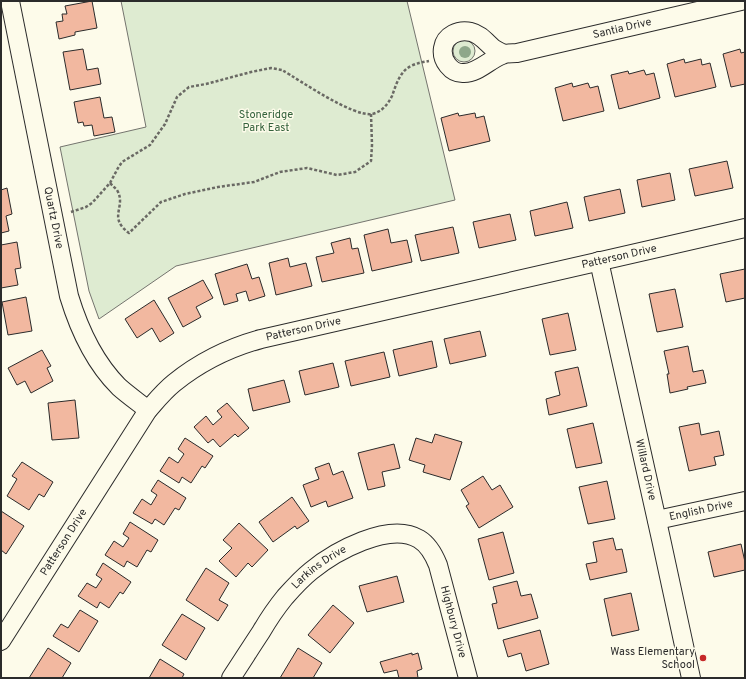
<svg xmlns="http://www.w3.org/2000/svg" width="746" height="679" font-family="Overpass,sans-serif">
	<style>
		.green { fill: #deebd1; stroke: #74746e }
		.building { fill: #f2b8a0; stroke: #2b2b2b }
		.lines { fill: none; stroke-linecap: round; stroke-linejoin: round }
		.minor-casing { stroke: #2b2b2b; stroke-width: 20 }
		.path { stroke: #6a6964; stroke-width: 2.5; stroke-dasharray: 3 2; stroke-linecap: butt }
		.minor { stroke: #fdfbea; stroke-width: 18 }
		.tree { fill: #8ea78a }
		.poi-dot { fill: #c62828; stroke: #fdfbea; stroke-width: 1.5 }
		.labels { text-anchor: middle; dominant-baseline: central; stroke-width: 3; stroke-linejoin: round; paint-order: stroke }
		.street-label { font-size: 11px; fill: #2b2b2b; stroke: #fdfbea }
		.park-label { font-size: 11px; fill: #34623c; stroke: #fdfbea }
		.poi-label { font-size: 11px; fill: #2b2b2b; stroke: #fdfbea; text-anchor: end }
	</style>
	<rect width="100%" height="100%" fill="#fdfbea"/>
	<path class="green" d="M121,1H407L455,200L176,266L99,319L89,291L60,147L146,127Z
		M453 51a11 11 0 1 1 22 0a11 11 0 1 1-22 0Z"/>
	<path class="building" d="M92,1L97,28L75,32V35L59,39L56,22L63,21L62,14H67L65,6Z
		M83,49L87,70L98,68L101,84L70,90L63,52Z
		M740,49L741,53L745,52V84L731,87L723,54Z
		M684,59L685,63L701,59L702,65L710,63L716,87L675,97L667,64Z
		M644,70L646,75L654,73L660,98L619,109L611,75L628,71L629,74Z
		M572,83L573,87L588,83L590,88L598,86L604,111L563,121L555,88Z
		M100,97L104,118L112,117L115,132L94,136L92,125L84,126L83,122L78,123L74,102Z
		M458,113L459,116L475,113L476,118L484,116L490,141L449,151L441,118Z
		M727,161L733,188L695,196L689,169Z
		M670,173L675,200L642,207L637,180Z
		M7,188L12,214L6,216L9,231L1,233V190Z
		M620,189L625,213L589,221L584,197Z
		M567,202L573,228L535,236L530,211Z
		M510,214L516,240L479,248L473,222Z
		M453,227L459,253L421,261L415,235Z
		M388,229L391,243L407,240L412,262L372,271L364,235Z
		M350,238L352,249L358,248L364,273L322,282L316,257L334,253L331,243Z
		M17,242L21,268L15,269L18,285L1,288V245Z
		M288,258L290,267L306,263L312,286L276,295L269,263Z
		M247,264L252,279L259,277L265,296L249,301L246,291L236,294L238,301L224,305L215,274Z
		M745,269V298L726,302L720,274Z
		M203,280L213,298L196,307L201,317L183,327L168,298Z
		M675,289L683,327L657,332L649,294Z
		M26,297L32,331L8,335L2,302Z
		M154,300L174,333L160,342L152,328L137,338L125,319Z
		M568,313L576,350L550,355L542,319Z
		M480,331L486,356L450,364L444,339Z
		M432,341L437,367L399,376L393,350Z
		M688,346L693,372L703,370L706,383L687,387L688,389L670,393L667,374H669L664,351Z
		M42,350L51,366L47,368L53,381L31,393L25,381L17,385L8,368Z
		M384,352L390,377L351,386L345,361Z
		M333,363L339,387L305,395L299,371Z
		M578,367L587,406L549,415L546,399L560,395L555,372Z
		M284,380L290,402L253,411L248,389Z
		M75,400L79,438L52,440L48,403Z
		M227,403L249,428L238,437L235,434L220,447L213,439L208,443L194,427L206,416L213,425L222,417L217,411Z
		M593,423L602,463L576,468L567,429Z
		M699,423L701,435L719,431L724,455L714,457L716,465L689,471L679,427Z
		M435,434L462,442L450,480L423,472L425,465L409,460L416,438L432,443Z
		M185,438L213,456L205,468L202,466L191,483L182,477L179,483L160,471L169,457L178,463L184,454L178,449Z
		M394,444L400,468L382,472L385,486L368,490L358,453Z
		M22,462L53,482L44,497L39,494L29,510L7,496L17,479L12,476Z
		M329,463L333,475L343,471L353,498L328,507L326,501L311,507L303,485L319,479L315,468Z
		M483,476L492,490L500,485L513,507L479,528L466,506L469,504L461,490Z
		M158,480L186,498L179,510L175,508L164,525L155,519L152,524L133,513L142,499L151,505L157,495L151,491Z
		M607,481L615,519L588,524L579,487Z
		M292,497L309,521L297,529L295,526L273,542L259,522Z
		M1,511L24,526L6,554L1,550Z
		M130,522L158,540L151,552L147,550L137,567L127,561L124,567L105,555L114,541L123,547L129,538L123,534Z
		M239,523L268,550L252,567L248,563L236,577L219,561L232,548L223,540Z
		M503,532L514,573L489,580L478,539Z
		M613,538L616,550L622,549L627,572L590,580L586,564L597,562L593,542Z
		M741,544L745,562V570L714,577L708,552Z
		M103,563L131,582L123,594L120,592L109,608L100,602L97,608L78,596L87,583L96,588L102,579L96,575Z
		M206,568L229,583L219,600L228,605L218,621L186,600Z
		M397,576L404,602L367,612L359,586Z
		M517,581L521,596L531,594L538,618L498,629L492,604L497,603L493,587Z
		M631,593L639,630L612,636L604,599Z
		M333,605L354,623L330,653L308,635Z
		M80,610L98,621L79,652L53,636L61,624L68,628Z
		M182,614L205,628L186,660L162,645Z
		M540,630L549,664L526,671L521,653L508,657L503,640Z
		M48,648L71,663L62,678H29Z
		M298,648L322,663L313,678H280Z
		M412,653V655L418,653L422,669L417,671L418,678H399L397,670L384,673L380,662Z
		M160,659L184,674L182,678H149Z"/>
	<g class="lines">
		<defs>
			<g id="minor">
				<path id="s1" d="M10,1L69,296C79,329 94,362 119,387C128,395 138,402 148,410"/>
				<path id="s2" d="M504,54C500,52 496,50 493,48C486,42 480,34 471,32C459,29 445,35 443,48C441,60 451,74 464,73C478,73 489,60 502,55C506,53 512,53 517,53L741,1"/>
				<path id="s3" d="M599,261L661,539L691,678"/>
				<path id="s4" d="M657,520L745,501"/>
				<path id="s5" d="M1,641L148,410C156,401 164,391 174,383C200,362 228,348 261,339L745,228"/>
				<path id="s6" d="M231,678C241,663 251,647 261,632C268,620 276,608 285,597C293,588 301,579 311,571C334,552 389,521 419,539C429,545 434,555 438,565L468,678"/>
			</g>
		</defs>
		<use href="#minor" class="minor-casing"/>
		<path class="path" d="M110,183C113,186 115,188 117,190C127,207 107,217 129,233L161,202L185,194L218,187L254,182L280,172L307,168L337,175L355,172L371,161L372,145L371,114
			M71,212L86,207L92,203L110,183L118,168L122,162L150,145L165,124L177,97L189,87L206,84L251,72L271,68L282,70C301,81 353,117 372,114C382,112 388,104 392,96C396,85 400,71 411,66C417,63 423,62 429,61"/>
		<use href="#minor" class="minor"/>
	</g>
	<circle class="tree" cx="465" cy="52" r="6"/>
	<circle class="poi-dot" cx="703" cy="658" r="4"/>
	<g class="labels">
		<g class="street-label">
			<text stroke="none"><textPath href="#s2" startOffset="279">Santia Drive</textPath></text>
			<text stroke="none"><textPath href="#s1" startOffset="221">Quartz Drive</textPath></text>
			<text stroke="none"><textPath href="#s5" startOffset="777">Patterson Drive</textPath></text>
			<text stroke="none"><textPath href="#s5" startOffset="453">Patterson Drive</textPath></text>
			<text stroke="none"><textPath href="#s3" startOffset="214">Willard Drive</textPath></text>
			<text stroke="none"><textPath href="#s4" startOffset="45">English Drive</textPath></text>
			<text stroke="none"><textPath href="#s5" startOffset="117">Patterson Drive</textPath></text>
			<text stroke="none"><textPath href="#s6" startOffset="143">Larkins Drive</textPath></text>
			<text stroke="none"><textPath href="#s6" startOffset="344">Highbury Drive</textPath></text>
		</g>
		<g class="park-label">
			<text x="266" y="115">Stoneridge<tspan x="266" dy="13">Park East</tspan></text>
		</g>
		<g class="poi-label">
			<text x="695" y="652">Wass Elementary<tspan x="695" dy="13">School</tspan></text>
		</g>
	</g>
	<rect width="746" height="679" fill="none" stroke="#2b2b2b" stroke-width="4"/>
</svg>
